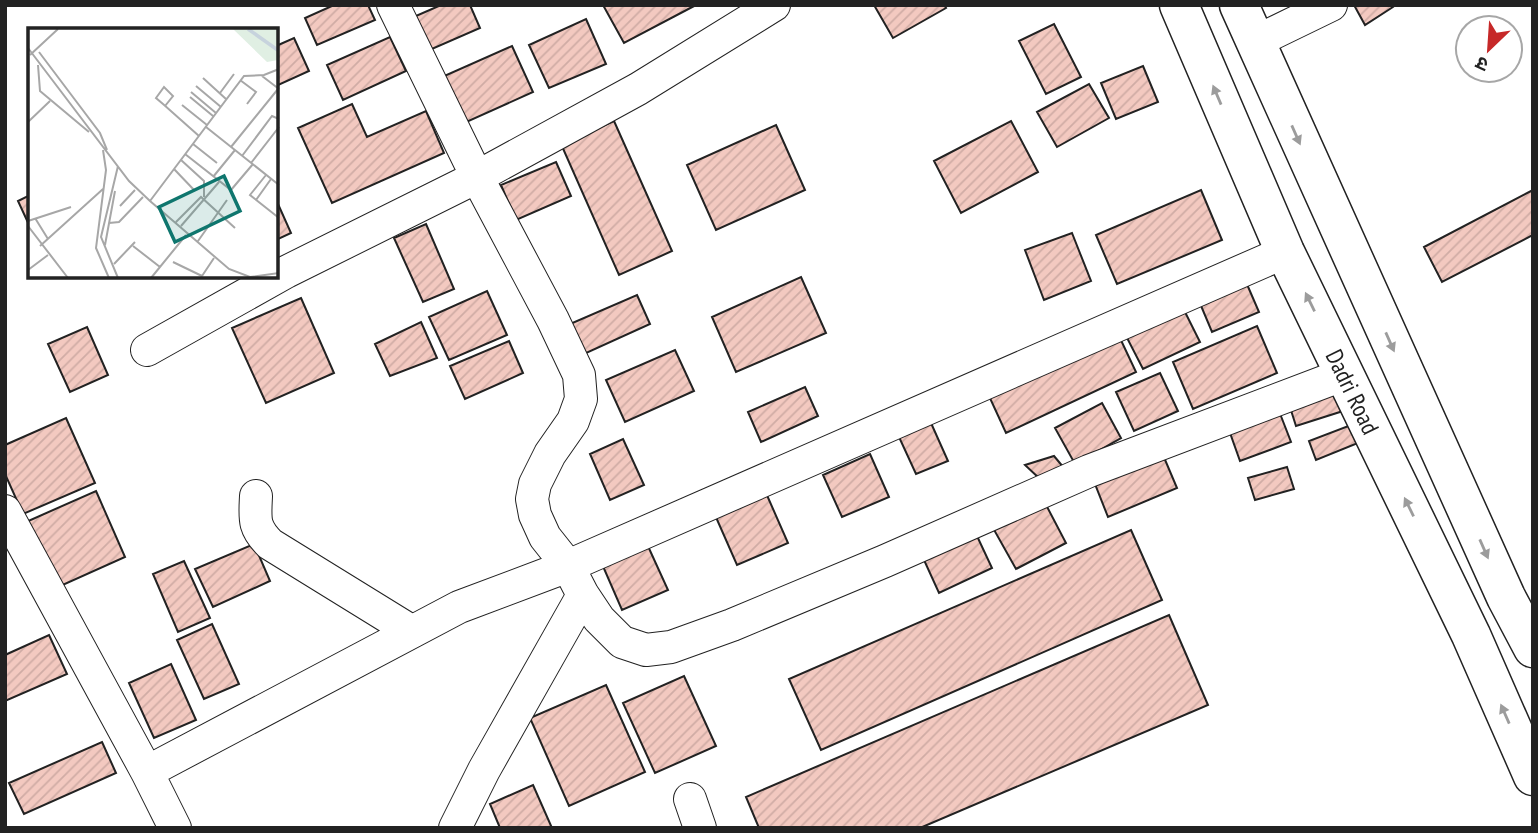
<svg xmlns="http://www.w3.org/2000/svg" width="1538" height="833" font-family="'PT Sans Narrow','Noto Sans Devanagari',sans-serif">
	<style>
		.building { fill: url(#building-hatch); stroke: #222; stroke-width: 2 }
		.lines { fill: none; stroke-linecap: round; stroke-linejoin: round }
		.street-casing { stroke: #222; stroke-width: 34 }
		.secondary-casing { stroke: #222; stroke-width: 41 }
		.street { stroke: #fff; stroke-width: 32 }
		.secondary { stroke: #fff; stroke-width: 38 }
		.oneway { fill: #9c9c9c }
		.labels { text-anchor: middle; dominant-baseline: central; stroke-width: 5; stroke-linejoin: round; paint-order: stroke }
		.street-label { font-size: 24px; fill: #222; stroke: #fff }
		.inset-river { fill: none; stroke: #c7d3dd; stroke-width: 3.5 }
		.inset-road { fill: none; stroke: #a7a7a7; stroke-width: 2 }
		.view { fill: #0f766e; fill-opacity: 0.15; stroke: #0f766e; stroke-width: 3.5 }
		.inset-edge { fill: none; stroke: #222; stroke-width: 3.5 }
	</style>
	<defs>
		<pattern id="building-hatch" width="6" height="6" patternUnits="userSpaceOnUse" patternTransform="scale(1.75)"><rect width="6" height="6" fill="#f3c9c0"/><path d="M-1 1l2-2M0 6l6-6M5 7l2-2" fill="none" stroke="#d0aca5"/></pattern>
	</defs>
	<rect width="100%" height="100%" fill="#fff"/>
	<path class="building" d="M334,5H368L375,20L317,45L305,18Z
		M441,5H470L480,28L425,52L409,19Z
		M603,5H696L624,43Z
		M874,5H944L946,8L893,38Z
		M1354,5H1392L1393,7L1365,25Z
		M586,19L606,64L549,88L529,45Z
		M1054,24L1081,77L1046,94L1019,41Z
		M390,37L406,71L343,100L327,65Z
		M294,38L309,71L276,86V46Z
		M512,46L533,92L462,124L442,77Z
		M1143,66L1158,102L1116,119L1101,83Z
		M1089,84L1109,118L1057,147L1037,112Z
		M352,104L367,137L426,111L444,153L332,203L298,128Z
		M614,121L672,251L619,275L561,144Z
		M1011,121L1038,172L961,213L934,161Z
		M776,125L805,190L716,230L687,165Z
		M556,162L571,196L516,220L501,185Z
		M1201,190L1222,240L1117,284L1096,235Z
		M1533,190V235L1442,282L1424,247Z
		M30,195V227L18,201Z
		M278,204L291,233L276,240V205Z
		M426,224L454,289L423,302L394,238Z
		M1072,233L1091,281L1044,300L1025,250Z
		M801,277L826,333L736,372L712,317Z
		M1246,282L1259,312L1212,332L1199,301Z
		M487,291L507,335L449,360L429,317Z
		M637,295L650,324L584,354L570,324Z
		M301,298L334,373L266,403L232,328Z
		M1182,306L1200,342L1143,369L1125,334Z
		M421,322L437,358L390,376L375,344Z
		M1257,326L1277,373L1193,409L1173,362Z
		M87,327L108,375L70,392L48,344Z
		M1119,336L1136,372L1006,433L989,396Z
		M509,341L523,373L465,399L450,366Z
		M675,350L694,391L625,422L606,380Z
		M1160,373L1178,411L1134,431L1116,392Z
		M805,387L818,416L761,442L748,412Z
		M1336,389L1343,411L1296,426L1289,404Z
		M1102,403L1121,438L1075,464L1055,428Z
		M1279,411L1291,442L1240,461L1229,430Z
		M66,418L95,483L23,514L5,474V445Z
		M931,423L948,461L916,474L899,437Z
		M1351,425L1358,443L1316,460L1309,441Z
		M623,439L644,485L610,500L590,454Z
		M870,454L889,497L842,517L823,475Z
		M1163,455L1177,488L1108,517L1095,484Z
		M1054,456L1064,468L1040,479L1025,465Z
		M1287,467L1294,489L1255,500L1248,478Z
		M96,491L125,557L56,588L26,522Z
		M766,493L788,543L737,565L715,515Z
		M1044,501L1066,543L1016,569L993,528Z
		M1131,530L1162,600L821,750L789,679Z
		M977,536L992,568L939,593L924,560Z
		M254,544L270,581L213,607L195,569Z
		M647,544L668,590L622,610L602,564Z
		M184,561L210,618L178,632L153,574Z
		M1169,615L1208,705L920,828H759L746,797Z
		M212,624L239,684L204,699L177,640Z
		M49,635L67,674L5,701V655Z
		M171,664L196,720L154,738L129,683Z
		M684,676L716,746L655,773L623,703Z
		M606,685L645,772L569,806L530,718Z
		M102,742L116,773L24,814L9,783Z
		M533,785L552,828H500L490,804Z"/>
	<g class="lines">
		<defs>
			<path id="street" d="M393,5L477,177L553,320L579,375L581,399L573,421L550,454L535,484L532,499L535,515L545,537L568,566L583,595L599,619L622,642L646,650L671,647L732,625L885,561L1089,471L1345,374
				M1255,42L1331,5
				M147,350L286,272L477,177L638,89L774,5
				M256,496C255,519 253,527 270,544L411,631
				M5,511L147,772L175,828
				M147,772L459,607L568,566L1285,252
				M690,799L700,828
				M455,828L484,770L583,595"/>
			<g id="secondary">
				<path id="s1" d="M1179,5L1285,252L1471,635L1533,776"/>
				<path d="M1239,5L1506,597L1533,648"/>
			</g>
		</defs>
		<use href="#street" class="street-casing"/>
		<use href="#secondary" class="secondary-casing"/>
		<use href="#street" class="street"/>
		<use href="#secondary" class="secondary"/>
	</g>
	<defs><path id="oneway-solid" d="M-6-.8H1V-3.2L6.5 0L1 3.2V.8H-6Z" transform="scale(1.75)"/></defs>
	<g class="oneway">
		<use href="#oneway-solid" transform="translate(1217 95) rotate(-113)"/>
		<use href="#oneway-solid" transform="translate(1296 135) rotate(66)"/>
		<use href="#oneway-solid" transform="translate(1310 302) rotate(-116)"/>
		<use href="#oneway-solid" transform="translate(1390 342) rotate(66)"/>
		<use href="#oneway-solid" transform="translate(1409 507) rotate(-116)"/>
		<use href="#oneway-solid" transform="translate(1484 549) rotate(66)"/>
		<use href="#oneway-solid" transform="translate(1505 714) rotate(-114)"/>
	</g>
	<g class="labels">
		<g class="street-label">
			<text stroke="none"><textPath href="#s1" startOffset="424">Dadri Road</textPath></text>
		</g>
	</g>
	<g transform="translate(28 28)">
		<rect width="250" height="250" fill="#fff"/>
		<path d="M205,1H250V32L239,34Z" fill="#e0efe3"/>
		<path d="M210,1H250V26L235,21Z" fill="#e0efe3"/>
		<path class="inset-river" d="M220,1L251,23"/>
		<path class="inset-road" d="M0,20L101,153L122,173L201,241L222,249L251,245M11,24L72,105L79,122M2,27L30,1M10,37L12,63L61,104M234,48L251,61M175,50L198,71M212,52L228,64L219,76M168,58L193,79M163,64L188,85M192,65L206,46M162,69L185,88M154,77L179,97M137,78L145,68L136,59L128,70L135,76L171,108M0,94L22,73M178,99L251,157M165,116L189,135M203,119L250,61M75,122L78,142L68,220L81,250M157,126L203,162L225,136M214,128L244,88L251,91M153,132L176,153V169M223,135L251,99M146,141L167,163M238,147L222,167L251,190M185,149L207,122M228,172L243,151M122,173L216,48L236,47L251,41M92,178L107,162M7,190L20,211M0,193L43,179M148,194L173,169L207,200M81,195L91,194L115,169M0,198L40,250M153,198L191,154M170,213L199,172M77,217L87,163M12,218L75,161M105,218L132,239M145,234L174,248M86,236L107,214M0,242L20,227M174,248L186,230M90,250L73,209L90,138M123,250L158,207"/>
		<path class="view" d="M196,148L212,183L147,214L131,179Z"/>
		<rect width="250" height="250" class="inset-edge"/>
	</g>
	<rect width="1538" height="833" fill="none" stroke="#222222" stroke-width="14"/>
	<g transform="translate(1489 49) rotate(205)"><circle r="33" fill="#ffffff" stroke="#a7a7a7" stroke-width="2"/>
	<path d="M0-5L12 26L0 18L-12 26Z" fill="#c62828"/>
	<text y="-10" font-size="19" font-weight="bold" text-anchor="middle" fill="#222222">उ</text>
	</g>
</svg>
